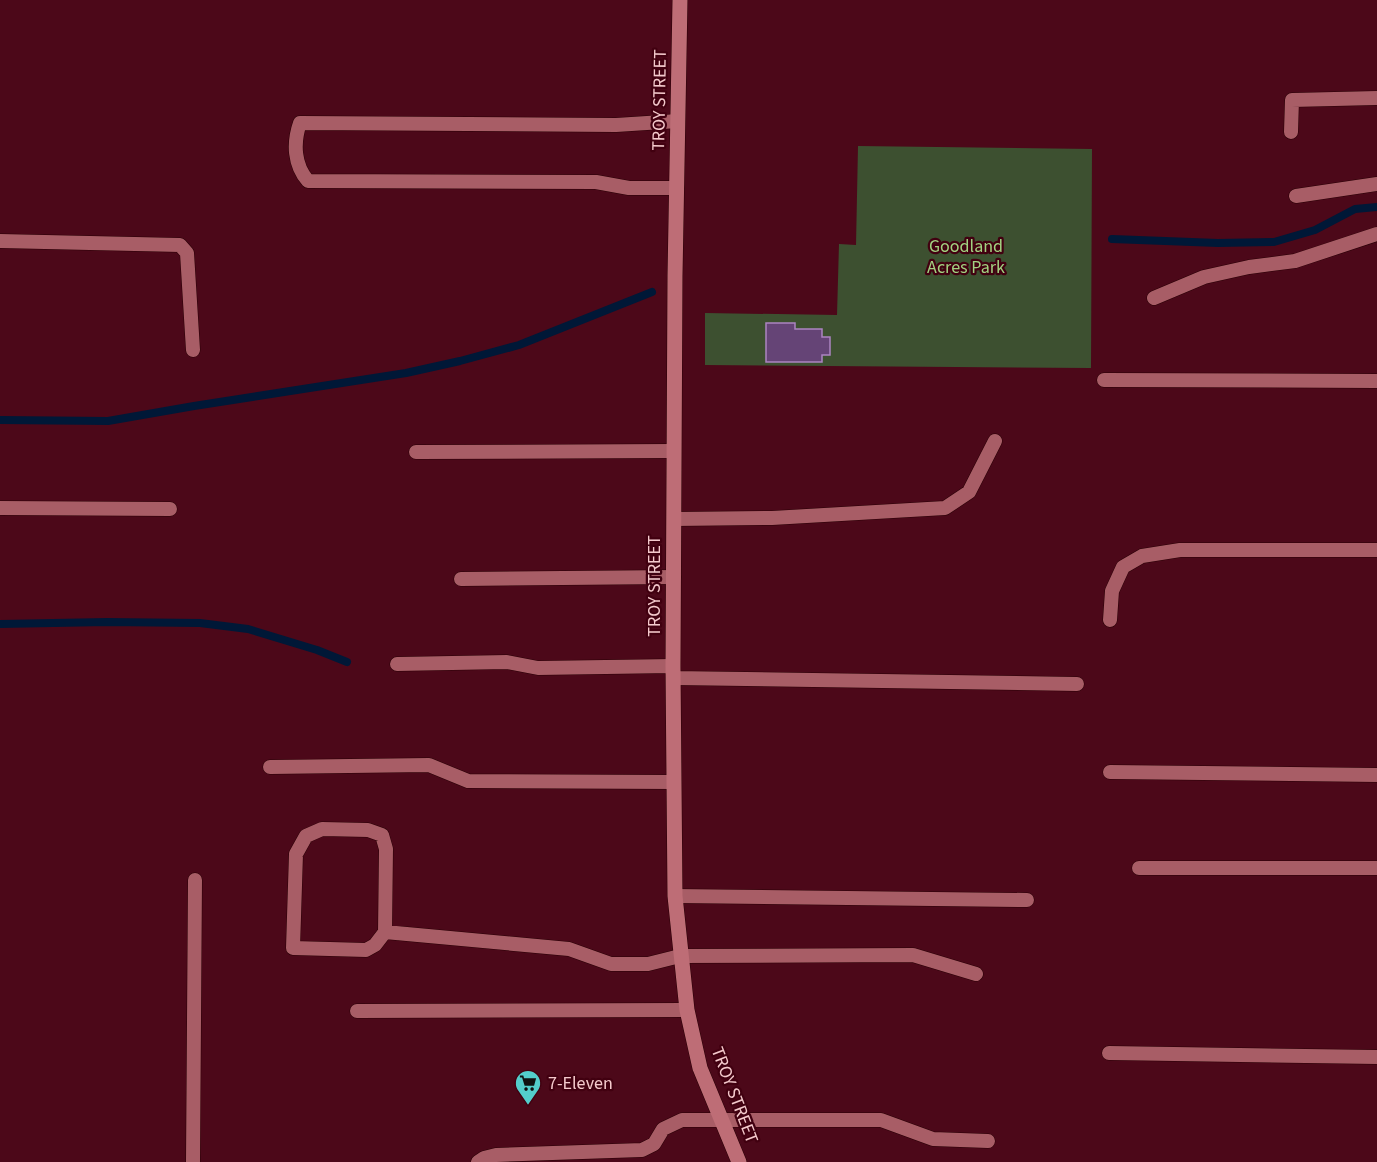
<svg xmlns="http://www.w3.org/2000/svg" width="1377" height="1162" font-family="'Source Sans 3',sans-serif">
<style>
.green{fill:#3d5030}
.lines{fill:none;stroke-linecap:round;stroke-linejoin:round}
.stream{stroke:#001837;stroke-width:8}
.building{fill:#654476;stroke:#ac84c1;stroke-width:1.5}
.service-casing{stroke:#2a0006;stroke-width:15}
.secondary-casing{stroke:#2a0006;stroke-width:16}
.service{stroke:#a85d66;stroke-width:14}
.secondary{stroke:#be6d76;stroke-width:15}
.labels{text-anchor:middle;stroke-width:4.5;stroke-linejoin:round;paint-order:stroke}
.street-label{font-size:18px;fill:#f5cacd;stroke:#410010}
.park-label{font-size:18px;fill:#a2d181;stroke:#410010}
.poi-label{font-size:18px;fill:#f5cacd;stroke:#410010;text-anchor:start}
</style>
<rect width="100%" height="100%" fill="#4c0819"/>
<!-- green -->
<path class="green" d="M858,146L1092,149L1091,368L705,365V313L837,315L839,244L856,245Z"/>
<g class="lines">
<!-- stream -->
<path class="stream" d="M1112,239L1218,243L1274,242L1315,230L1355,209L1377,207
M0,420L108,421L194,406L406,373L460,361L519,345L652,292
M0,624L107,622L200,623L248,629L317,650L347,662"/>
</g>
<!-- building -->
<path class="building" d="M766,323H795V329H822V337H830V355H822V362H766Z"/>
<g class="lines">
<!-- service casing -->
<g class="service-casing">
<path id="service" d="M1291,132L1292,100L1377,98
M677,188H629L596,182L308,181C294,165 293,143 300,123L616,125L678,121
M1296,196L1377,184
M0,241L180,245L187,253L193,350
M1154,298L1204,277L1249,267L1295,261L1377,234
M1104,380L1377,381
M416,452L674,451
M0,508L170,509
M674,519L772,518L945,508L969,492L995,441
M461,579L674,577
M1110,620L1112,591L1123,567L1142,556L1180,550H1377
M397,664L507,662L538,668L673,666
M673,678L1077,684
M270,767L429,765L468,781L674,782
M1110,772L1377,775
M322,829L368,830L382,835L386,849L385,932L375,945L366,950L293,948L296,854L306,836Z
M1139,868H1377
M675,896L1027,900
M385,932L569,949L611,964H648L680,956L913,955L976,974
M357,1011L687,1010
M1109,1053L1377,1057
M193,1162L195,880
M478,1162L484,1158L496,1155L642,1150L654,1144L663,1129L682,1120H881L933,1139L988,1141"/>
</g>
<!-- secondary casing -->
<g class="secondary-casing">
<path id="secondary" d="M680,0L675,276L673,666L675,896L687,1010L700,1068L739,1162"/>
</g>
<!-- service -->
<use href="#service" class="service"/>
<!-- secondary -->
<use href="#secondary" class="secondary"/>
</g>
<!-- icons -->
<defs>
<g id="supermarket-pin" transform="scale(1.35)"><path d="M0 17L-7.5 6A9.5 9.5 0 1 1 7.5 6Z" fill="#53cdcb" stroke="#410010"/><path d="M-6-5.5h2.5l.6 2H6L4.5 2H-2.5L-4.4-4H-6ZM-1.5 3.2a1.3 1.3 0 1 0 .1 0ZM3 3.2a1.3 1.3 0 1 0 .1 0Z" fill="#111"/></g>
</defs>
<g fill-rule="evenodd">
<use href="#supermarket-pin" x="528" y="1083"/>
</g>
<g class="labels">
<!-- street labels -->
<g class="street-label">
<text transform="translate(659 100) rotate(-89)" y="6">TROY STREET</text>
<text transform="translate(654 586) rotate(-90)" y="6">TROY STREET</text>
<text transform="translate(735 1095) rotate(69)" y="6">TROY STREET</text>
</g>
<!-- park labels -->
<g class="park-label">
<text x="966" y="252">Goodland<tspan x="966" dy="21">Acres Park</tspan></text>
</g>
<!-- poi labels -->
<g class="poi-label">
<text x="548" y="1089">7-Eleven</text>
</g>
</g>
</svg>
